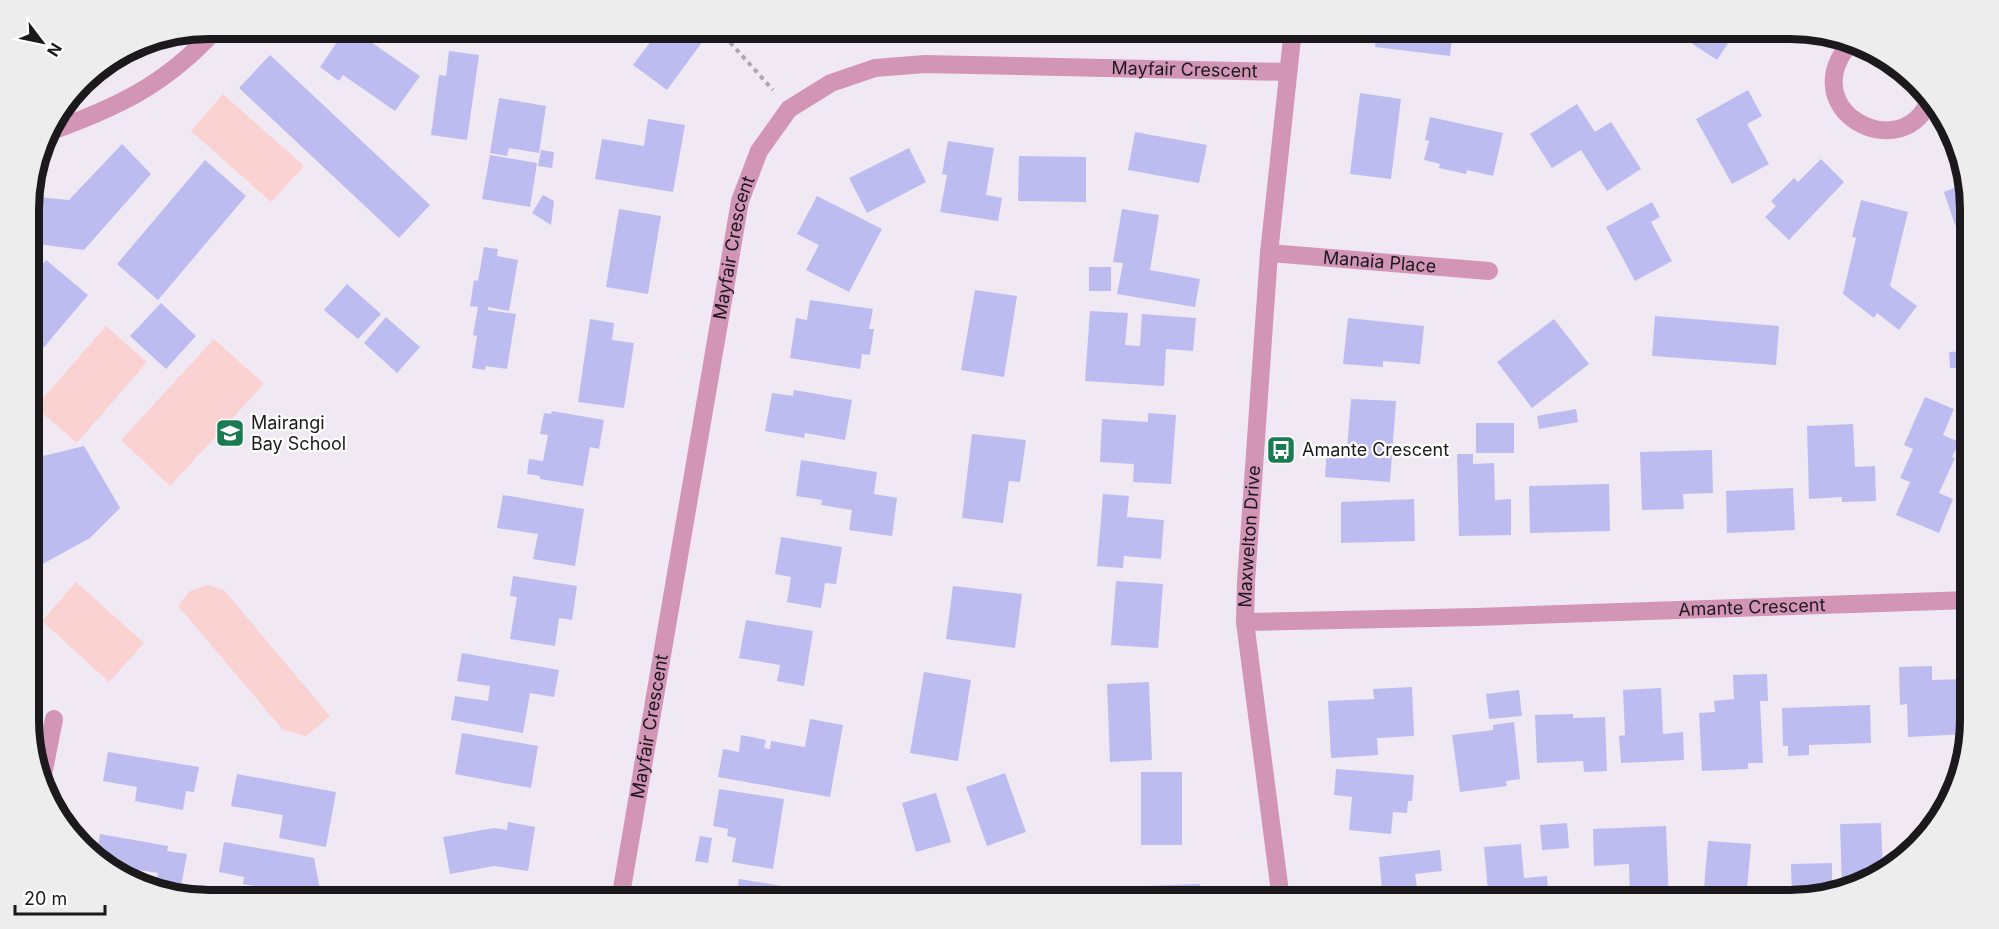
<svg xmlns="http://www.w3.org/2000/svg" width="1999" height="929" font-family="Inter,sans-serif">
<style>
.green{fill:#fbd2d2}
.building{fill:#bcbcf1}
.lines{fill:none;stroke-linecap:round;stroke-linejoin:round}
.path{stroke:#aca7ae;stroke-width:4;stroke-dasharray:4.5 4.5;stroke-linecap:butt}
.minor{stroke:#d295b5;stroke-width:18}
.tertiary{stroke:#d295b5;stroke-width:18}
.labels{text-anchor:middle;stroke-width:4.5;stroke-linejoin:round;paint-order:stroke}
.street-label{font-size:18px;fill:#1b191c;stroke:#fff}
.poi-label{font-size:18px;fill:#1b191c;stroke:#fff;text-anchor:start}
.rim{fill:none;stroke:#1b191c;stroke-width:8}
</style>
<rect width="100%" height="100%" fill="#f0e9f3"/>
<!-- green -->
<path class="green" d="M223,94L304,166L271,202L191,131Z
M106,326L147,362L77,443L35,407Z
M214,339L264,384L170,486L121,440Z
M76,582L144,643L109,682L42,621Z
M207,585L224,590L330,716L306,736L283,730L178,606L190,591Z"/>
<!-- building -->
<path class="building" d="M346,29H352L420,76L395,111L343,75L339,81L320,67Z
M660,29H709L711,30L667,90L633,65Z
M1377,29H1453L1450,56L1375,47Z
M1688,29H1758L1748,43L1734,34L1717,60L1682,37Z
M449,51L479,55L467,140L431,135L439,75L446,76Z
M270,55L430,205L399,238L239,88Z
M1748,90L1762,116L1747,124L1769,164L1732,184L1696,119Z
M1360,93L1401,99L1391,179L1350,174Z
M499,98L546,106L539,153L509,148L507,156L490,153Z
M1577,104L1595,132L1611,122L1641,169L1607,191L1581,150L1552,168L1530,134Z
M1430,117L1503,133L1493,176L1467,170L1466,174L1439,168L1440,164L1424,160L1429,141L1425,140Z
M648,119L685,125L673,192L595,179L602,139L644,146Z
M1135,132L1207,145L1199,183L1128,170Z
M948,141L994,148L986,195L1002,198L998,221L940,212L947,175L942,174Z
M122,144L151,174L84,250L29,243V196L69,200Z
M909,148L926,182L867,213L849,178Z
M541,150L554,152L552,168L538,166Z
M490,155L537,163L530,207L482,199Z
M1019,156L1086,157V202L1018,201Z
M1821,159L1844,182L1789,240L1765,217L1776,206L1771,201L1794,178L1798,182Z
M205,160L246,196L158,300L117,264Z
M1960,163L1969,186V233L1965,222L1955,225L1944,192L1957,187L1950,166Z
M543,195L554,201L551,225L532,213Z
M817,196L882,229L849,292L806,270L819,245L797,234Z
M1861,200L1908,212L1890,286L1917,306L1899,330L1877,313L1874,318L1843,294L1856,238L1852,237Z
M1652,202L1660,217L1651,222L1672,261L1635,281L1606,227Z
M619,209L661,216L648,294L606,287Z
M1122,209L1159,215L1150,270L1200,279L1195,307L1117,294L1123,263L1113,262Z
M484,247L498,249L497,256L518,260L509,311L488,307V310L516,314L507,369L486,366L485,370L472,368L477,336L473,335L478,307L470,306L474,280L478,281Z
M46,260L88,295L29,365V280Z
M1089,267H1111V291H1089Z
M347,284L381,314L358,339L324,310Z
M975,290L1017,296L1004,377L961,370Z
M810,300L873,309L869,329H874L870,355L862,354L860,369L790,358L796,318L807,320Z
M161,303L196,336L166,369L130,336Z
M1090,311L1128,313L1125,345L1140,346L1142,314L1196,318L1193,351L1166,349L1164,386L1085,381Z
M1655,316L1779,326L1776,365L1652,356Z
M386,317L420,347L397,373L364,343Z
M1348,318L1424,326L1420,364L1383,361V367L1343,364Z
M590,319L614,323L612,340L634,343L624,408L578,402Z
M1554,319L1589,364L1532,408L1497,362Z
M1967,351L1968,368H1950L1949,352Z
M794,390L852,400L845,440L805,433L804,438L765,431L772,393L793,396Z
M1925,397L1954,409L1943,435L1959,442L1952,457L1955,458L1939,493L1953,499L1939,533L1896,515L1910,482L1900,478L1913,449L1904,445Z
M1351,399L1396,401L1390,482L1325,477L1327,448L1347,449Z
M1576,409L1578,422L1539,429L1537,416Z
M552,411L604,420L599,449L590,447L583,486L540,479V476L527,474L529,459L543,461L548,435L540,434L544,413L551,414Z
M1148,413L1176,415L1171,484L1133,482L1134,464L1100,462L1102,419L1148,422Z
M1476,423H1514V453H1476Z
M1853,424L1855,467L1875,466L1876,501L1842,502V497L1809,499L1807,426Z
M972,434L1026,440L1020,482L1009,481L1003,523L962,518Z
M84,446L120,508L90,538L30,571L29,463L39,457Z
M1712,450L1713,493L1683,494L1684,509L1642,510L1640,452Z
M1457,454H1473V464L1494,463L1495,500L1511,499V535L1459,536Z
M801,460L877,472L874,494L897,498L892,536L849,530L852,510L821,505L822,500L796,496Z
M1609,484L1610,531L1530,533L1529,486Z
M1793,488L1795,530L1727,533L1726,491Z
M1103,494L1129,496L1127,517L1164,520L1161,559L1124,556L1123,568L1097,566Z
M503,495L584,509L575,566L533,559L538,534L497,528Z
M1414,499L1415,541L1341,543V502Z
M781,537L842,547L836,584L825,583L821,608L787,602L791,577L775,574Z
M513,576L577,586L572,620L559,618L555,646L510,639L517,597L510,596Z
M1116,581L1163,584L1158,648L1111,645Z
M953,586L1022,594L1015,648L946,639Z
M746,620L813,631L804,686L777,681L780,665L739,658Z
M462,653L559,670L554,697L530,693L523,733L451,720L455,696L488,701L490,686L457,681Z
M1932,666V680L1966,679L1968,734L1908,737L1907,704L1900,705L1899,667Z
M924,672L971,680L958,761L910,753Z
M1767,674L1768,701H1760L1763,763H1748V769L1702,771L1699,713L1715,712L1714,701L1734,699L1733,675Z
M1149,682L1152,760L1110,762L1107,684Z
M1412,687L1414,736L1377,738L1378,755L1331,758L1328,701L1374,699L1373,689Z
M1661,688L1663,734L1683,732L1684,760L1621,763L1619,736L1625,735L1623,690Z
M1519,690L1522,716L1489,719L1486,694Z
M1870,705L1871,743L1809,745V755L1788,756V746H1783L1782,708Z
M1573,714V718L1605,717L1607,771L1584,772L1583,761L1537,763L1535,715Z
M810,719L843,725L830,797L718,777L723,749L739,752L741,735L766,740L764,748L770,749L771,741L805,747Z
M1514,722L1520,779L1506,781L1507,786L1460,792L1452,735L1493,730V725Z
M462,733L538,746L531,788L455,774Z
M108,752L199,767L194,792L186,791L183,810L135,801L137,787L103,781Z
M1336,769L1414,775L1412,801H1408L1407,813L1393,812L1391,834L1349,830L1352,797L1334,795Z
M1141,772H1182V845H1141Z
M1005,773L1026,832L987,846L966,787Z
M237,774L336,792L326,847L279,838L283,815L231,806Z
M719,789L784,799L773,869L732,862L736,838L727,836L728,829L713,826Z
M936,793L951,842L916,852L902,803Z
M508,822L535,827L528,871L494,866L450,874L443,837L494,828L507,830Z
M1567,823L1569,848L1542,850L1540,825Z
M1881,823L1883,873L1842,886L1840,824Z
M1666,826L1669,900H1630L1629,864L1594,866L1593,829Z
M100,834L168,846L167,851L187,854L181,886L156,882L158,873L115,866V862L105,860L97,854Z
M700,836L712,838L708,863L695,861Z
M1708,841L1751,844L1746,900H1703Z
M224,842L314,858L322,900H289L287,892L243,884L244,877L219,872Z
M1521,844L1524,878L1547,876L1549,900H1511L1510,890L1488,891L1484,847Z
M1440,850L1442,871L1415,874L1419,900H1356V899L1372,897L1371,891L1382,889L1379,857Z
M1832,863V890L1801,900H1792L1791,864Z
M739,879L818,892L816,900H736Z
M1200,884L1201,900H1144L1143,886Z
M1023,894V900H970V895Z
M940,895V900H888V897Z"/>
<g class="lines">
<!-- path -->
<path class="path" d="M718,29L773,90"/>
<!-- minor -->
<g class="minor">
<path d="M1852,41C1789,112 1907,169 1930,97"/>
<path d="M46,133C116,108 166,85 216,29"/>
<path id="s1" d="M1269,253L1489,271"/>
<path id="s2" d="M1245,622L1476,617L1970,600"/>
<path d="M43,775L54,719"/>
<path id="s3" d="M620,900L740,201L759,151L789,109L831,83L875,68L925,64L1288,72"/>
</g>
<!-- tertiary -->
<path class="tertiary" id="s4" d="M1281,900L1245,622L1246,582L1269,253L1293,29"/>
</g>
<!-- icons -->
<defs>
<g id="school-square" transform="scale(1.5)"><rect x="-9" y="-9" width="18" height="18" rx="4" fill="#1a7b53" stroke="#fff"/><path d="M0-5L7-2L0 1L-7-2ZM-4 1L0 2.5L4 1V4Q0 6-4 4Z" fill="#fff"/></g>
<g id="bus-square" transform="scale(1.5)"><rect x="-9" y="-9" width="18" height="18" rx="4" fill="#1a7b53" stroke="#fff"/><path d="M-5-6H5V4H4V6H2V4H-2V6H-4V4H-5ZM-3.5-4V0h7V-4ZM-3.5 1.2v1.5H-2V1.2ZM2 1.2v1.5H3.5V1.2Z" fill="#fff"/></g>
</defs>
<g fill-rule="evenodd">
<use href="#school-square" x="230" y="433"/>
<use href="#bus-square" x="1281" y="450"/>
</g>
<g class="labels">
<!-- street labels -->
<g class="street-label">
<text dy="6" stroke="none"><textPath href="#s3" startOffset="1220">Mayfair Crescent</textPath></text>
<text dy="6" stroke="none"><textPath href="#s3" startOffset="662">Mayfair Crescent</textPath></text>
<text dy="6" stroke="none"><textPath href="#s1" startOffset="111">Manaia Place</textPath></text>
<text dy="6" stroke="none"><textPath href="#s4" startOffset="366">Maxwelton Drive</textPath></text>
<text dy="6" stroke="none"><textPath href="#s2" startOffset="507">Amante Crescent</textPath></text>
<text dy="6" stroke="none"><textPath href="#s3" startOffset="176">Mayfair Crescent</textPath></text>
</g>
<!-- poi labels -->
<g class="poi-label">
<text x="251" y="429">Mairangi<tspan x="251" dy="21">Bay School</tspan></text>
<text x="1302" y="456">Amante Crescent</text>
</g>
</g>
<!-- crop -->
<path d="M0 0H1999V929H0ZM209 39H1790A170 170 0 0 1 1960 209V720A170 170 0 0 1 1790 890H209A170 170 0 0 1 39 720V209A170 170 0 0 1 209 39Z" fill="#ededed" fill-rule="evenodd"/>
<path class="rim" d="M209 39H1790A170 170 0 0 1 1960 209V720A170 170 0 0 1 1790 890H209A170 170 0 0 1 39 720V209A170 170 0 0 1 209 39Z"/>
<!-- north arrow -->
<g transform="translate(42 42) rotate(122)" stroke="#ffffff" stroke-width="4.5" paint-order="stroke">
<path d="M0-4.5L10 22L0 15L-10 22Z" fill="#1b191c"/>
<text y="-9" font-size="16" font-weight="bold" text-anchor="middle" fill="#1b191c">N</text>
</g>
<!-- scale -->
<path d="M15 905v9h90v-9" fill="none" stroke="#1b191c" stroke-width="3"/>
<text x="24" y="905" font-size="18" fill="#1b191c" stroke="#ffffff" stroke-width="4.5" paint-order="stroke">20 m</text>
</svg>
